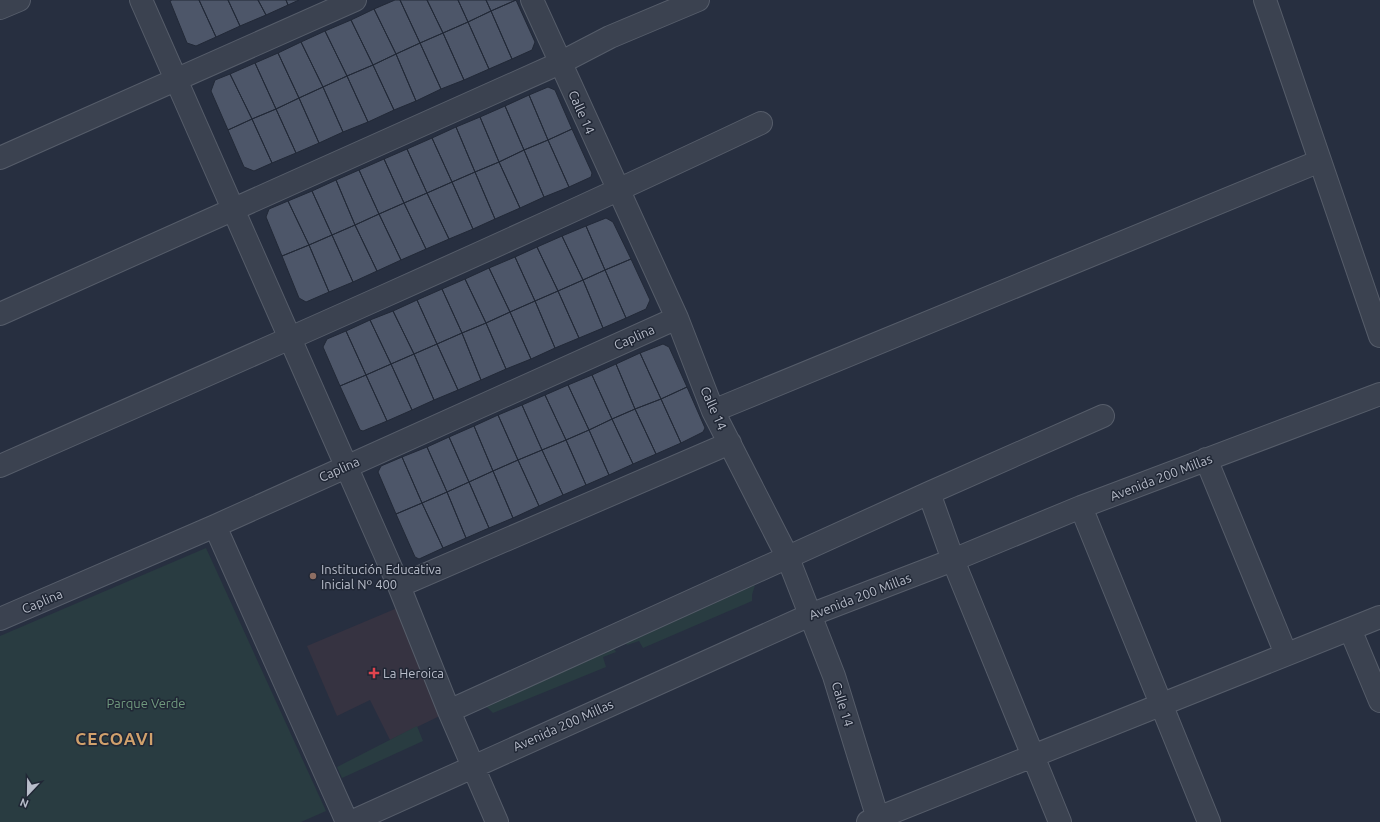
<svg xmlns="http://www.w3.org/2000/svg" width="1380" height="822" font-family="Ubuntu,sans-serif">
<style>
.medical{fill:#363341}
.green{fill:#293c41}
.building{fill:#4d5669;stroke:#222937}
.lines{fill:none;stroke-linecap:round;stroke-linejoin:round}
.minor-casing{stroke:#565d6a;stroke-width:24}
.minor{stroke:#3b4250;stroke-width:22}
.education-dot{fill:#8d6e63;stroke:#202735;stroke-width:1.5}
.health-dot{fill:#e0444e;stroke:#202735;stroke-width:1.5}
.labels{text-anchor:middle;stroke-width:3;stroke-linejoin:round;paint-order:stroke}
.street-label{font-size:13px;fill:#b8bdca;stroke:#202735}
.poi-label{font-size:13px;fill:#b8bdca;stroke:#202735;text-anchor:start}
.park-label{font-size:13px;fill:#709a7e;stroke:#202735}
.district-label{font-size:17px;font-weight:bold;letter-spacing:1px;fill:#d1a16c;stroke:#202735}
</style>
<rect width="100%" height="100%" fill="#272f40"/>
<!-- medical -->
<path class="medical" d="M402,606L446,713L390,740L370,700L337,716L307,646Z"/>
<!-- green -->
<path class="green" d="M206,548L326,811L301,822H0V636Z
M755,585L752,595V601L643,648L639,641L627,645L626,643Z
M613,647L616,652L603,657L606,667L493,713L488,708L480,704Z
M417,726L423,741L342,778L337,767Z"/>
<!-- building -->
<path class="building" d="M172,0H199L216,37L196,46L187,43L170,1Z
M199,0H228L240,26L216,37Z
M228,0H258L266,15L240,26Z
M258,0H286L288,5L266,15Z
M286,0H299L288,5Z
M395,0H400L420,43L396,54L374,9Z
M400,0H427L443,33L420,43Z
M427,0H458L468,22L443,33Z
M458,0H486L491,11L468,22Z
M486,0H516L491,11Z
M516,0L535,42L532,50L512,59L491,11Z
M374,9L396,54L373,65L351,20Z
M491,11L512,59L489,69L468,22Z
M351,20L373,65L347,76L325,31Z
M468,22L489,69L464,80L443,33Z
M325,31L347,76L323,87L301,42Z
M443,33L464,80L441,89L420,43Z
M301,42L323,87L299,98L278,53Z
M420,43L441,89L416,101L396,54Z
M278,53L299,98L276,109L255,63Z
M396,54L416,101L394,110L373,65Z
M255,63L276,109L252,119L230,74Z
M373,65L394,110L368,122L347,76Z
M230,74L252,119L228,130L211,91L215,80Z
M347,76L368,122L343,132L323,87Z
M323,87L343,132L319,143L299,98Z
M548,87L555,90L572,129L548,140L529,95Z
M529,95L548,140L524,150L505,106Z
M299,98L319,143L296,153L276,109Z
M505,106L524,150L499,162L480,117Z
M276,109L296,153L272,163L252,119Z
M480,117L499,162L475,172L456,127Z
M252,119L272,163L254,171L244,167L228,130Z
M456,127L475,172L452,182L432,138Z
M572,129L592,173L591,177L569,187L548,140Z
M432,138L452,182L427,193L407,149Z
M548,140L569,187L544,197L524,150Z
M407,149L427,193L404,203L384,159Z
M524,150L544,197L520,208L499,162Z
M384,159L404,203L379,214L359,170Z
M499,162L520,208L495,219L475,172Z
M359,170L379,214L355,225L336,180Z
M475,172L495,219L473,229L452,182Z
M336,180L355,225L332,235L312,191Z
M452,182L473,229L449,239L427,193Z
M312,191L332,235L309,245L288,201Z
M427,193L449,239L426,249L404,203Z
M288,201L309,245L282,256L266,217L269,209Z
M404,203L426,249L401,260L379,214Z
M379,214L401,260L377,271L355,225Z
M606,218L613,222L631,259L605,270L586,226Z
M355,225L377,271L353,282L332,235Z
M586,226L605,270L583,280L562,236Z
M332,235L353,282L329,292L309,245Z
M562,236L583,280L558,291L537,247Z
M309,245L329,292L306,302L299,298L282,256Z
M537,247L558,291L535,301L515,257Z
M515,257L535,301L510,312L489,268Z
M631,259L650,300L646,309L626,318L605,270Z
M489,268L510,312L486,323L465,279Z
M605,270L626,318L603,328L583,280Z
M465,279L486,323L462,333L442,289Z
M583,280L603,328L579,338L558,291Z
M442,289L462,333L437,344L417,300Z
M558,291L579,338L555,348L535,301Z
M417,300L437,344L414,354L393,311Z
M535,301L555,348L531,359L510,312Z
M393,311L414,354L391,364L370,320Z
M510,312L531,359L506,369L486,323Z
M370,320L391,364L366,375L346,331Z
M486,323L506,369L481,380L462,333Z
M346,331L366,375L340,386L323,347L327,339Z
M462,333L481,380L458,390L437,344Z
M437,344L458,390L434,400L414,354Z
M663,344L669,347L687,387L661,399L640,353Z
M640,353L661,399L635,409L616,364Z
M414,354L434,400L412,410L391,364Z
M391,364L412,410L387,421L366,375Z
M616,364L635,409L612,419L592,375Z
M366,375L387,421L363,431L360,430L340,386Z
M592,375L612,419L589,430L568,385Z
M568,385L589,430L566,440L545,395Z
M687,387L705,428L703,432L681,443L661,399Z
M545,395L566,440L542,450L522,405Z
M661,399L681,443L656,454L635,409Z
M522,405L542,450L518,460L498,415Z
M635,409L656,454L633,464L612,419Z
M498,415L518,460L493,471L474,426Z
M612,419L633,464L609,475L589,430Z
M474,426L493,471L469,482L449,437Z
M589,430L609,475L586,485L566,440Z
M449,437L469,482L447,492L427,447Z
M566,440L586,485L563,495L542,450Z
M427,447L447,492L422,503L402,457Z
M542,450L563,495L539,506L518,460Z
M402,457L422,503L396,514L378,472L381,466Z
M518,460L539,506L513,518L493,471Z
M493,471L513,518L489,528L469,482Z
M469,482L489,528L466,538L447,492Z
M447,492L466,538L443,548L422,503Z
M422,503L443,548L419,559L415,557L396,514Z"/>
<g class="lines">
<!-- minor casing -->
<g class="minor-casing">
<path id="minor" d="M141,0L399,586L449,711L497,822
M532,0L677,318L713,411L788,558L834,676L879,822
M1265,0L1380,336
M0,8L19,0
M0,158L355,0
M0,314L560,63L610,37L698,0
M713,411L1320,161
M1206,459L1286,654
M0,466C255,354 510,242 761,123
M929,493L953,560L1060,822
M1081,507L1209,822
M215,526L347,822
M399,586L730,443
M0,619L215,526L677,318
M1350,629L1380,701
M449,711L929,493L1103,416
M351,822L810,615L953,560L1081,507L1380,394
M868,822L1380,617"/>
</g>
<!-- minor -->
<use href="#minor" class="minor"/>
</g>
<!-- markers -->
<circle class="education-dot" cx="313" cy="576" r="4"/>
<path class="health-dot" d="M372 667h4v4h4v4h-4v4h-4v-4h-4v-4h4z"/>
<g class="labels">
<!-- street labels -->
<g class="street-label">
<text transform="translate(582 112) rotate(66)" y="5">Calle 14</text>
<text transform="translate(634 337) rotate(-24)" y="5">Caplina</text>
<text transform="translate(714 408) rotate(66)" y="5">Calle 14</text>
<text transform="translate(339 469) rotate(-24)" y="5">Caplina</text>
<text transform="translate(1161 477) rotate(-21)" y="5">Avenida 200 Millas</text>
<text transform="translate(860 596) rotate(-21)" y="5">Avenida 200 Millas</text>
<text transform="translate(42 601) rotate(-23)" y="5">Caplina</text>
<text transform="translate(843 704) rotate(73)" y="5">Calle 14</text>
<text transform="translate(563 725) rotate(-24)" y="5">Avenida 200 Millas</text>
</g>
<!-- poi labels -->
<g class="poi-label">
<text x="321" y="574">Institución Educativa<tspan x="321" dy="15">Inicial Nº 400</tspan></text>
<text x="383" y="678">La Heroica</text>
</g>
<!-- park labels -->
<g class="park-label">
<text x="146" y="708">Parque Verde</text>
</g>
<!-- district labels -->
<g class="district-label">
<text x="115" y="745">CECOAVI</text>
</g>
</g>
<!-- north arrow -->
<g transform="translate(28 794) rotate(202)" stroke="#202735" stroke-width="3" paint-order="stroke">
<path d="M0-3L7 15L0 10L-7 15Z" fill="#b8bdca"/>
<text y="-6" font-size="11" font-weight="bold" text-anchor="middle" fill="#b8bdca">N</text>
</g>
</svg>
